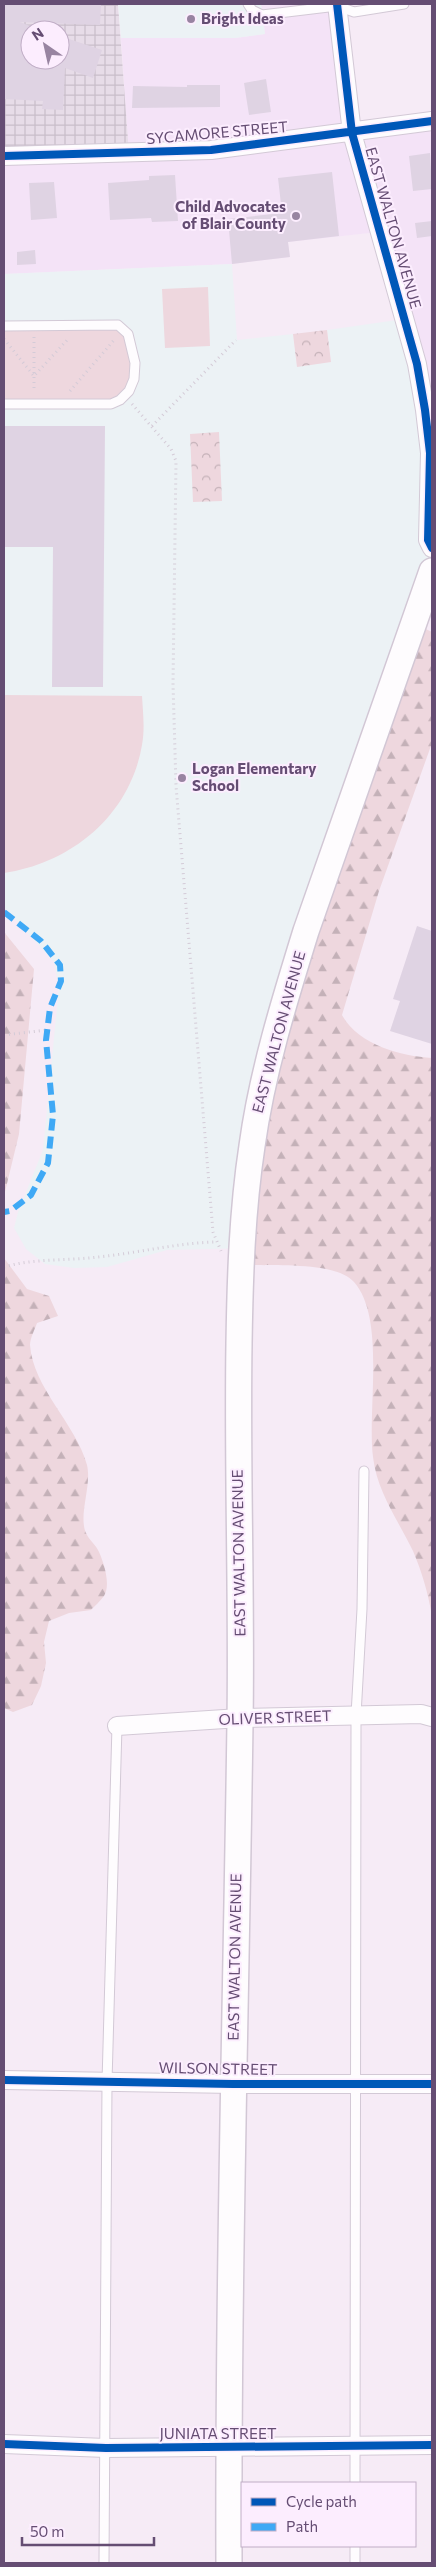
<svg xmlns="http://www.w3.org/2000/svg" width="436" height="2567" font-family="Commissioner,sans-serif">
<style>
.residential{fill:#f4e3f7}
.industrial{fill:url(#industrial-grid);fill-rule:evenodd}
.education{fill:#ecf2f5}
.grass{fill:#eed7de}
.forest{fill:url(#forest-firs)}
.park{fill:url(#park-crowns)}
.building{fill:#dfd3e3}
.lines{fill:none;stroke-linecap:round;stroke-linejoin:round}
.service-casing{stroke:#d3c9d6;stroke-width:11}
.minor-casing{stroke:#d3c9d6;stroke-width:20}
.secondary-casing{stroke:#d2c7d5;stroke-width:28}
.path{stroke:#d4cbd7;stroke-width:3;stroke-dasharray:1 4;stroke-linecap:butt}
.service{stroke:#fefcfe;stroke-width:9}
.minor{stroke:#fefcfe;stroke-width:18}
.secondary{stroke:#fefcfe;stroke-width:25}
.quiet{stroke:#3fa9f5;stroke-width:6;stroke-dasharray:12 6;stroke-linecap:butt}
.cycleway-casing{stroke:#fcedfe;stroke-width:11}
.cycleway{stroke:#0057b8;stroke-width:8}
.poi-dot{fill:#9884a1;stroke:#fcedfe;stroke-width:2}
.labels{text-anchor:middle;stroke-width:4;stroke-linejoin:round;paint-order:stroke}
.poi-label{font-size:15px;font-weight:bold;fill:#654d73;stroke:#fcedfe;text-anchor:start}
.street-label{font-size:15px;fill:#654d73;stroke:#fcedfe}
</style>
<defs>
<pattern id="industrial-grid" width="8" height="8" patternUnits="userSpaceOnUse" patternTransform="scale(1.25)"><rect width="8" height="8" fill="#e7dce8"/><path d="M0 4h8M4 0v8" fill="none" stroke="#c9beca"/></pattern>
<pattern id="forest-firs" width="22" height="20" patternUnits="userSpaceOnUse" patternTransform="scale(1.25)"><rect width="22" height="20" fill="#eed7de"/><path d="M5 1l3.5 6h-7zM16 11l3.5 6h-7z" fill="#c4b1b8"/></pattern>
<pattern id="park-crowns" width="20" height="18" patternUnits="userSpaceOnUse" patternTransform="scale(1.25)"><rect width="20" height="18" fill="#eed7de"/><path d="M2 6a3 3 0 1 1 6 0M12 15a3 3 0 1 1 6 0" fill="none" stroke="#c4b1b8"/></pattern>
</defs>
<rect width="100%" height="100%" fill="#f6ebf6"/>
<!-- residential -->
<path class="residential" d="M261,4H337L351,133L432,121V548L430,453L378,232L288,242L290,257L232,264L4,274V156L129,154L121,38H235L265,34Z"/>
<!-- industrial -->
<path class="industrial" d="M4,4H118L129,154L4,156ZM30,30H60V60H30Z"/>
<!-- education -->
<path class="education" d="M118,4H261L265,34L235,38H121Z
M232,264L237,340L293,334L297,366L331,362L327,330L404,319L417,364L432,570L252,1248L167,1250L107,1267L74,1268L45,1264L26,1249L14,1228L18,1212L43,1150L59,987L54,962L4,907V274Z"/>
<!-- grass -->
<path class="grass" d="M208,287L210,346L165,348L162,289Z
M118,325L127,334L134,378L120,400L4,404V326Z
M4,695L142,696C143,713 145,729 142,745C130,815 72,863 4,873Z"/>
<!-- forest -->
<path class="forest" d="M413,623L432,632V743L379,891L342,1015C358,1045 401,1056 432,1058V1616C428,1593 422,1572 413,1551C398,1520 377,1492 373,1457C367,1411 386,1318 354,1282C336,1262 277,1266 252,1265L264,1105Z
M4,932L34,969L19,1134L4,1196Z
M4,1258L27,1289L49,1296L58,1316L37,1323C35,1329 30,1338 30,1345C33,1388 76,1424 87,1465C92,1486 78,1515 86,1533C89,1540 96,1545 99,1552C104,1563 111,1585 104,1596C100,1601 95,1606 91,1610L69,1613L49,1621L44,1642L46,1663L41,1686L32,1705L13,1712L4,1708Z"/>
<!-- park -->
<path class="park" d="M327,330L331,362L297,367L293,334Z
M219,432L222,501L193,502L190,434Z"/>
<!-- building -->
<path class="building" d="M4,4H101L100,25L20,22L30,26V60H60V36L102,50L93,78L65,68L63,110L42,109L43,101L4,99Z
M266,79L271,112L249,115L244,83Z
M187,85H220V107L132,108L133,86L187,87Z
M430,153L432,189L413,191L409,156Z
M332,172L339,236L288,242L290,257L232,264L228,219L282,213L278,178Z
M175,175L178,221L152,222L151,218L110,220L108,183L149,180V176Z
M54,182L57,218L31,220L29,183Z
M432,221V236L417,238L415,223Z
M35,250L36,264L17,265V252Z
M4,426H105L103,687H52L53,547H4Z
M417,926L432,931V1044L390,1031L400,1001L393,999Z"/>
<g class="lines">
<!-- service casing -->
<g class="service-casing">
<path id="service" d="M248,4L252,10L262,15L337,6L354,12L404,4
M4,326L118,325L128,334L135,363L134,379L129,391L120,400L111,404H4
M355,2483L356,1715L362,1609L364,1471
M355,2546V2563
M104,2563L107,2082L117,1726"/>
</g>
<!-- minor casing -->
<g class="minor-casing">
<path id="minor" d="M337,4L352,133L417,364L425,410L430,453L428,540L432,548
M4,156L211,150L432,121
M117,1726L240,1718L421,1714L432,1717
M4,2080L233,2084H432
M4,2444L106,2448L432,2445"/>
</g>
<!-- secondary casing -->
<g class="secondary-casing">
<path id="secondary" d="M229,2563C228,2283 236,2003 240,1723C242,1596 237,1470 239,1344C240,1278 242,1212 252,1146C262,1073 284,1002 306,931L432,571"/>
</g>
<!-- path -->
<path class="path" d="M34,337V391
M4,339L34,376L69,338
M70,391L115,339
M132,404L171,449L176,461L173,684L176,786L213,1232L221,1251
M152,426L236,340
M4,1035L47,1030
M4,1267C35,1258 67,1261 98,1257C138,1253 176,1243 216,1242"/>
<!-- service -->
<use href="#service" class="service"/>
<!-- minor -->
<use href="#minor" class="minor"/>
<!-- secondary -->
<use href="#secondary" class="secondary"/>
<!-- quiet -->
<path class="quiet" d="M4,912L41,941L60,965L61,981L50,1008L46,1040L53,1115L48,1163L31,1195L10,1211L4,1212"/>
<!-- cycleway casing -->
<g class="cycleway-casing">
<path id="cycleway" d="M337,4L352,133L417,364L425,410L430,453L428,540L432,548
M4,156L211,150L432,121
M4,2080L233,2084H432
M4,2444L106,2448L432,2445"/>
</g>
<!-- cycleway -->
<use href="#cycleway" class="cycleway"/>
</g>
<!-- markers -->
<g class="poi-dot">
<circle cx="191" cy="19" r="5"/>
<circle cx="296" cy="216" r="5"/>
<circle cx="182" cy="778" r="5"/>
</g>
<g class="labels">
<!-- poi labels -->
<g class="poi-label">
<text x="201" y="24">Bright Ideas</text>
<text x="286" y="212" text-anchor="end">Child Advocates<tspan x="286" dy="17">of Blair County</tspan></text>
<text x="192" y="774">Logan Elementary<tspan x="192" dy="17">School</tspan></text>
</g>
<!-- street labels -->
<g class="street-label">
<text transform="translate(217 133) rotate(-5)" y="5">SYCAMORE STREET</text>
<text transform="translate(393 228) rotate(74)" y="5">EAST WALTON AVENUE</text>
<text transform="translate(279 1032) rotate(-75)" y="5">EAST WALTON AVENUE</text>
<text transform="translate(239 1553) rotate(-91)" y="5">EAST WALTON AVENUE</text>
<text transform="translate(275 1718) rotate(-2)" y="5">OLIVER STREET</text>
<text transform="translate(235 1957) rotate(-89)" y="5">EAST WALTON AVENUE</text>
<text transform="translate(218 2069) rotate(1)" y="5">WILSON STREET</text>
<text x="218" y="2439">JUNIATA STREET</text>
</g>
</g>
<!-- border -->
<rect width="436" height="2567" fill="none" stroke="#654d73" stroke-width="10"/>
<!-- legend -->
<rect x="241" y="2482" width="175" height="65" fill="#fcedfe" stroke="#c0adc6"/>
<rect x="251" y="2498" width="25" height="8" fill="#0057b8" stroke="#c0adc6"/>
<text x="286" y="2507" font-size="15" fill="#654d73">Cycle path</text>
<rect x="251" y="2523" width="25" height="8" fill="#3fa9f5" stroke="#c0adc6"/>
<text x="286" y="2532" font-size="15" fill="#654d73">Path</text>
<!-- north arrow -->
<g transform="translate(45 45) rotate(326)"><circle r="24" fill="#fcedfe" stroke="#c0adc6"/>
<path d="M0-4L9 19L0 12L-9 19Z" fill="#9884a1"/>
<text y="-8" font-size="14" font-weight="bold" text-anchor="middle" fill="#654d73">N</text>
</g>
<!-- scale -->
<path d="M22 2537v8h132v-8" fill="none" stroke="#654d73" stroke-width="2.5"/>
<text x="30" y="2537" font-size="15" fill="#654d73" stroke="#fcedfe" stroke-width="4" paint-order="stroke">50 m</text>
</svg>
